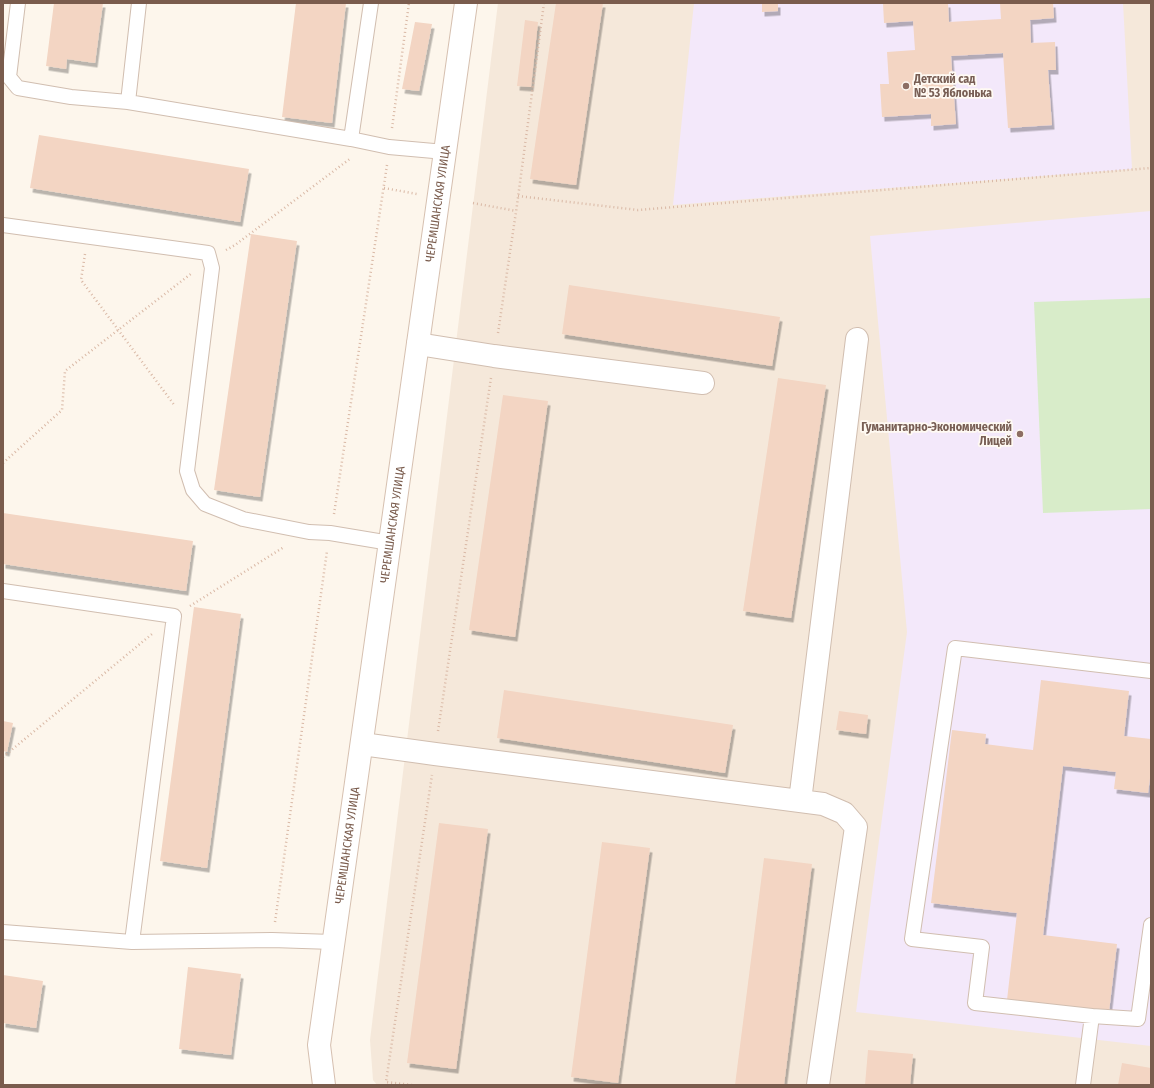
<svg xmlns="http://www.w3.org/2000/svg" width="1154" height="1088" font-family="'Fira Sans Condensed',sans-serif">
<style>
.residential{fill:#f5e8da}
.education{fill:#f3e8fa}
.green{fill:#d8ecc9}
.building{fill:#f3d5c3;filter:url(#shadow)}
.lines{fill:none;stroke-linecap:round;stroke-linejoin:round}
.lane-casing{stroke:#d1beb0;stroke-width:16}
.street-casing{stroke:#d1beb0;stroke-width:24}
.secondary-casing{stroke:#d6c0b0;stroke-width:24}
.path{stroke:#d9b8a5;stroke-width:2.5;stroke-dasharray:1 3;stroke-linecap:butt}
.lane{stroke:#fff;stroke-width:14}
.street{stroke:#fff;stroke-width:22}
.secondary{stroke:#fff;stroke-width:22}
.education-dot{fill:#8d6e63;stroke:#fffaf3;stroke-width:1.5}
.labels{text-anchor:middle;stroke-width:3.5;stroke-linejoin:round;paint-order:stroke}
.education-label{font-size:12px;font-weight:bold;fill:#785e54;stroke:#fffaf3;text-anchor:start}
.street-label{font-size:12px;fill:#7a5c4d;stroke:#fffaf3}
</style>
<defs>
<filter id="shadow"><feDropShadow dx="2.5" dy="4.5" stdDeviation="0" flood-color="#0004"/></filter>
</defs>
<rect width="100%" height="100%" fill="#fdf6ec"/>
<!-- residential -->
<path class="residential" d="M498,3H1151V1085H377L373,1080L370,1040Z"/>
<!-- education -->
<path class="education" d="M694,3H1123L1132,169L673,205Z
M1151,211V1046L856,1012L907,632L870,236Z"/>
<!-- green -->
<path class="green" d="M1151,298V509L1043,513L1034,302Z"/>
<!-- building -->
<path class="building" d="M54,3H103L95,63L67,59L66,69L46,66Z
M296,3H346L332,123L282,117Z
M556,3H603L576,185L530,179Z
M762,3H778V11L762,12Z
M883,3H948L949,22L1001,19L1000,3H1053L1054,18L1030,20L1031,43L1055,42L1056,70H1048L1052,125L1008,128L1003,53L951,56L956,124L931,126V114L882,117L880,84H889L887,52L915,50L913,21L884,23Z
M525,20L538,22L531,87L517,86Z
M415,22L432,24L419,91L402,89Z
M39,135L249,169L240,222L30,188Z
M251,234L297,241L260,497L214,490Z
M569,285L780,317L772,366L562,334Z
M778,378L826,385L791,618L743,611Z
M503,395L548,401L515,637L469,630Z
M3,513L193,541L186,591L3,564Z
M194,607L241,614L207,868L160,861Z
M1041,680L1129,691L1124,736L1151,739V771L1148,793L1114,789L1116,772L1063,766L1043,935L1117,944L1109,1012L1007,1000L1017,913L931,903L952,730L986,734L985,744L1033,750Z
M504,690L733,725L725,773L497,738Z
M839,711L868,715L866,734L836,730Z
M3,721L13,723L7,752L3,751Z
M439,823L488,829L456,1069L407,1063Z
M602,842L650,848L618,1083L571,1077Z
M764,858L812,864L784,1085H735Z
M188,967L241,974L231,1055L179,1049Z
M3,975L43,981L36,1028L3,1023Z
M868,1050L913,1054L910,1085H865Z
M1122,1063L1151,1068V1085H1118Z"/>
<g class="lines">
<!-- lane casing -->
<g class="lane-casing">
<path id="lane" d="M18,3L9,77L18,88L71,97L128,102L351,139L389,147L445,152
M128,102L139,3
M351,139L371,3
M3,225L208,253L212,268L187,471L193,490L205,504L243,519L309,532L330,533L390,543
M3,591L174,616L132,942L272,940L333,942
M1151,671L955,648L912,939L982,947L975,1003L1092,1016L1138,1019L1151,925
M3,932L132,942
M1083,1085L1092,1016"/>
</g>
<!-- street casing -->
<g class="street-casing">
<path id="street" d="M418,344L494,356L703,383
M362,744L435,754L823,804L844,813L856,827L818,1085
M800,801L857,339"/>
</g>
<!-- secondary casing -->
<g class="secondary-casing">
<g id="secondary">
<path id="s1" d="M324,1085L319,1045L466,3"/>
</g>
</g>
<!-- path -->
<path class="path" d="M392,128L409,3
M384,188L417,194
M518,196L638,210L1151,168
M473,203L516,211
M226,250L235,245L351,158
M85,254L81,280L175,406
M498,333L517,205L544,3
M3,463L62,410L65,371L192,273
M334,514L387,165
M190,606L284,547
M438,731L491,378
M3,757L152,634
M275,922L327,551
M412,1085L386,1082L432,775"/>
<!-- lane -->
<use href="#lane" class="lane"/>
<!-- street -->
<use href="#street" class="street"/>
<!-- secondary -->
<use href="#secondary" class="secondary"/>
</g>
<!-- markers -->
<g class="education-dot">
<circle cx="906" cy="86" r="4"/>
<circle cx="1020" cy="434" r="4"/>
</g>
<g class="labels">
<!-- education labels -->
<g class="education-label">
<text x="914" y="83">Детский сад<tspan x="914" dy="14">№ 53 Яблонька</tspan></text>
<text x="1012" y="431" text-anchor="end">Гуманитарно-Экономический<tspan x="1012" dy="14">Лицей</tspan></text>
</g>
<!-- street labels -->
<g class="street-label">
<text dy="4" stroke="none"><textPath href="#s1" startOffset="890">ЧЕРЕМШАНСКАЯ УЛИЦА</textPath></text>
<text dy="4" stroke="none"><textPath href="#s1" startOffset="566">ЧЕРЕМШАНСКАЯ УЛИЦА</textPath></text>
<text dy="4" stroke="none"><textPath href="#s1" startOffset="242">ЧЕРЕМШАНСКАЯ УЛИЦА</textPath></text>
</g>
</g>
<!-- border -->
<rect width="1154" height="1088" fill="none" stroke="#7a5c4d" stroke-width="8"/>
</svg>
